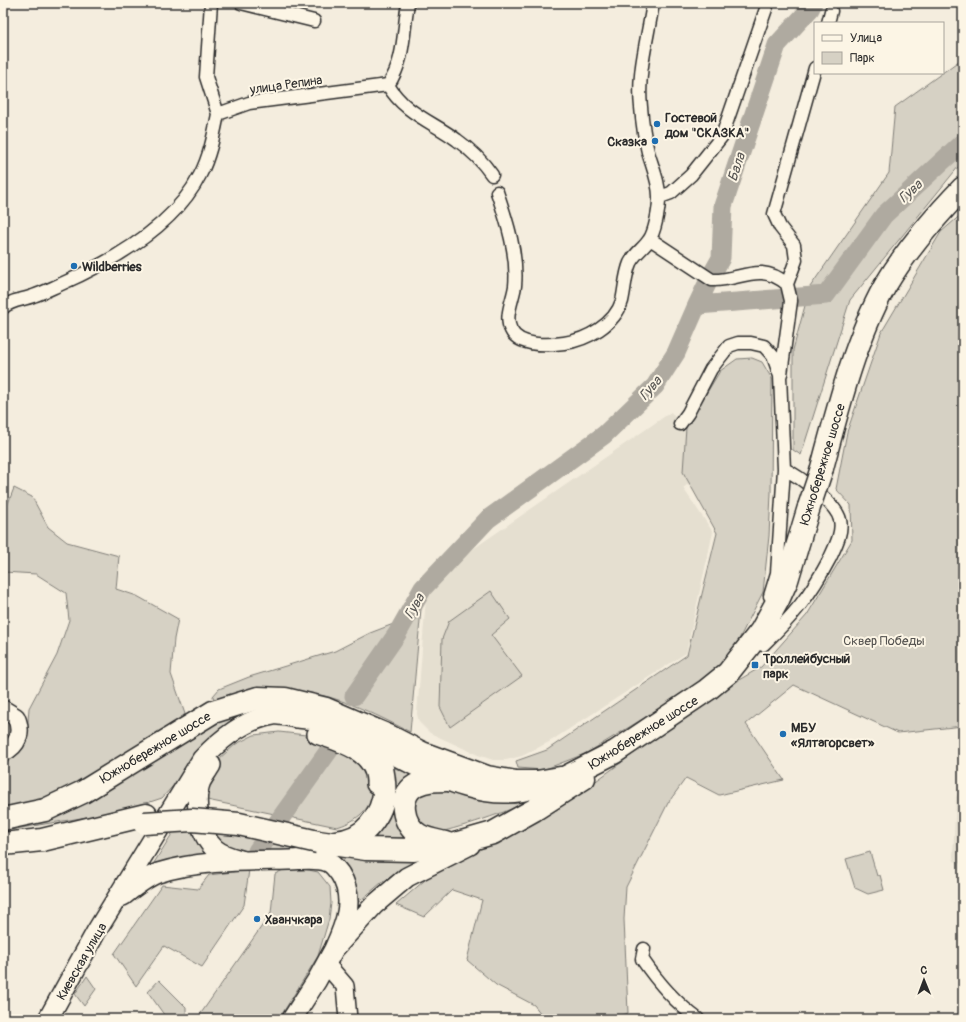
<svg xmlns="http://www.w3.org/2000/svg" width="966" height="1022" font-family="Pangolin,sans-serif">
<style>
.built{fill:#e5dfd0}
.green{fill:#d6d1c4;stroke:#807e78}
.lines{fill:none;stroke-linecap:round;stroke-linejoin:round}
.river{stroke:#afaaa0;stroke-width:19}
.street-casing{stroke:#2b2b2b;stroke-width:15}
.secondary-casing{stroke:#2b2b2b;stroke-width:20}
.primary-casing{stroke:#2b2b2b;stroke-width:22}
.highway-casing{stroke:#2b2b2b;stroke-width:25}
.street{stroke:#fcf5e5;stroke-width:12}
.secondary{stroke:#fcf5e5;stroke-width:17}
.primary{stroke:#fcf5e5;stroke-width:19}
.highway{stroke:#fcf5e5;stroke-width:22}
.highway-bridge-casing{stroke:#2b2b2b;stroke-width:25;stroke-linecap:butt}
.highway-bridge{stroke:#fcf5e5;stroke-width:22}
.poi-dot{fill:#1f6fb2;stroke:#fcf5e5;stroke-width:1.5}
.labels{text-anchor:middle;stroke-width:4;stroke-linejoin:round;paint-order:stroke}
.street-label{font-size:13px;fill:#2b2b2b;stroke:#fcf5e5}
.poi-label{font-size:13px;font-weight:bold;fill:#2b2b2b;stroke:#fcf5e5;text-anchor:start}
.park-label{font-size:13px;fill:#565451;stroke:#fcf5e5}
.water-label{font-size:14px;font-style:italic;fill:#595754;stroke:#fcf5e5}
</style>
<rect width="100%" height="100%" fill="#f4edde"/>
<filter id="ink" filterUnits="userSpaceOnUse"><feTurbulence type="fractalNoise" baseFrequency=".025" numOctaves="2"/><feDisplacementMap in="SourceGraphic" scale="8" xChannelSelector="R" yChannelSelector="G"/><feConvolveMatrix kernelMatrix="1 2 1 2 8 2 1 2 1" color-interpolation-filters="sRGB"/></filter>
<g filter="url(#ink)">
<!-- built -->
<path class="built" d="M671,412L710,467L683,488L713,532L686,653L549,742L522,756L506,760H493L478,755L430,733L419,722L417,714L426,598L429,588L450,565Z
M963,784V865L954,861L953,856L956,797Z"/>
<!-- green -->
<path class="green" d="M963,58V161L850,300L801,455L793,450V350L810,287L889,173L895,107Z
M963,213V726L898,733L794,685L746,724L784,780L719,795L686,778L668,803L626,887L624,919L628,1013L613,1019H545L534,1005L496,985L467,960L482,900L452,890L424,917L396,905L439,868L574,797L715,694L761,667L807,615L852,540L851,505L836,489L847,432L881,333L941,232Z
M752,358L762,362L772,379L771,493L769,536L763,592L731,655L706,680L587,753L543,770L518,768L516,761L547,750L687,655L717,533L683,472L686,427L720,371L737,359Z
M14,488L32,497L48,527L67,542L119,556L116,589L137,596L178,619L174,639L171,674L185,714L170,727L45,804L3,811V761L19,751L27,736L29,708L57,655L69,620L66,593L36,574L3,572L4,514Z
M491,591L510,619L491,635L522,676L450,727L440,707L442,639L449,621Z
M422,598L410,732C363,708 322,687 268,691C250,692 231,699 214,703L213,696L219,689L249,677L335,651L370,633L396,623Z
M245,710L362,738L254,716L181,777L162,798L123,811L3,831V829L198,731Z
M279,732L306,735L327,741L365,761C367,770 373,783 373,792C371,811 352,823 337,827L207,800L210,770L220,758L236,744L254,735Z
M392,767L428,781L534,796C520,807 501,813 484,819C439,834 414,840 365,838Z
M208,828L426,854L381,883L354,906L344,870L240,854L227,848Z
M175,829H196L212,859L152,866Z
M870,852L877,876L880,875L884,890L868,894L855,888L846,859Z
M299,868L318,872L330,887L331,903L329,919L318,956L279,1019H197L271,913L275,874L285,869Z
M249,870L244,905L202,967L164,946L136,986L114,954L162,885L198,889L209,875Z
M87,976L96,989L84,1006L75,994Z
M159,980L186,1007V1019H167L148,992Z"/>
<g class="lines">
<!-- river -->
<path class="river" d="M712,274L721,258L723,206L777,45L810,9L813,3
M697,305L707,284
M354,696L397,634L423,588L488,519L604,435L655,386L676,353L697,305L826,295L884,215L963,142
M257,851L330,749"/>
<!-- street casing -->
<g class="street-casing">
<path id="street" d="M211,3L206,77L218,114
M241,3L314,21
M828,23L831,11
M388,85C404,113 433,122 457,140C471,150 483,162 492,175
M218,114L249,103L388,85C405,61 403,31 408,3
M497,192C507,221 518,255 515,286C513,300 504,317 511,330C519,347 549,345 564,343C587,340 615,324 622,301C625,288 625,275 630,263C635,253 644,248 649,240C655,232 659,209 659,199C660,184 652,166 648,152C645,140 642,120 641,107C637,72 648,38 653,3
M660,197L671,193L691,175L722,136L768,3
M650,239L712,280C741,281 759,261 787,284
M3,308C10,300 23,300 33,296C42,293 50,289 59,285C109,263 174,227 200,175C210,156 214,134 218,114
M781,374L791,301L787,284L796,260L794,245L780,227L774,214L815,68
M680,424L688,413L711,369L729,346L738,343H751L764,346L773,356L780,376L784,469L777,573L770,596
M763,645C794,615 810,596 830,558C835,547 843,532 840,520C837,504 799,476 784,469
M644,949L642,959C657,981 677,1004 698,1019"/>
</g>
<!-- secondary casing -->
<g class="secondary-casing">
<path id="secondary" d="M3,709L16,717C23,733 18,746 3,753
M326,964L345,986L348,1019"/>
</g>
<!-- primary casing -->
<g class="primary-casing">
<path id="primary" d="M317,734C342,742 378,753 376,784
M211,765C208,770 204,776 201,781C193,800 199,835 215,849C223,856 234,858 244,861
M123,896C134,887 145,878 158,873C199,860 246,861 288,860C300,860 317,857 328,862C333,864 337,870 340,874C356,899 345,925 334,949
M48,1019L96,932L202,759C220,740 245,719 273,715C280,714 289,717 297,718C303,719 311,719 318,721C388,739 466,817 541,786
M292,1019L317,980L334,949L374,905L407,877L470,845"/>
</g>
<!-- highway casing -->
<g class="highway-casing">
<path id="highway" d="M822,468C838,408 855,340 885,286C906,250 934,218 963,188
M3,819L45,810L83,792L213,712L258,698L285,699L326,709L389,736L422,753L487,777L516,782H537L566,777L615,752L707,690L728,673L761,631L778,600L787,580L809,507
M318,842L366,849L413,850L451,845L493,833L534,810L584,778
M335,842C349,841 361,836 370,825C392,799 384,775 377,746
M445,843C437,841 426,839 419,835C402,824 397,796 416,785C426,780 436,780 447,780
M3,844L42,840L146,815"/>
</g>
<!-- street -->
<use href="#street" class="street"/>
<!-- secondary -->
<use href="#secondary" class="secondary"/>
<!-- primary -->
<use href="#primary" class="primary"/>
<!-- highway -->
<use href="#highway" class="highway"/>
<!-- highway-bridge casing -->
<g class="highway-bridge-casing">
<path id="highway-bridge" d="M809,507L822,468
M144,823L192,820L239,824L318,842"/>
</g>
<!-- highway-bridge -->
<use href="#highway-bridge" class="highway-bridge"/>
</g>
</g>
<!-- markers -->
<g class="poi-dot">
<circle cx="657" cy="124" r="4"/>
<circle cx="655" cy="141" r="4"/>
<circle cx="74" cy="266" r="4"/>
<rect x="751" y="661" width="8" height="8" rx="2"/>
<circle cx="783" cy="734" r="4"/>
<circle cx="257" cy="919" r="4"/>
</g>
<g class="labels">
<!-- street labels -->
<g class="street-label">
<text transform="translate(286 84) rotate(-8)" y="5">улица Репина</text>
<text transform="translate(822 464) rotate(-73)" y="5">Южнобережное шоссе</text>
<text transform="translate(643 732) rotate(-32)" y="5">Южнобережное шоссе</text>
<text transform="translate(155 747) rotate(-31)" y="5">Южнобережное шоссе</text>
<text transform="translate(81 961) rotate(-60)" y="5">Киевская улица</text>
</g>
<!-- poi labels -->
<g class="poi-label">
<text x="665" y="122">Гостевой<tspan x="665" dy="15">дом "СКАЗКА"</tspan></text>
<text x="647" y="146" text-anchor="end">Сказка</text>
<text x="82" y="271">Wildberries</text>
<text x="763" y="663">Троллейбусный<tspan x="763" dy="15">парк</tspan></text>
<text x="791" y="732">МБУ<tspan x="791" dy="15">«Ялтагорсвет»</tspan></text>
<text x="265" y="924">Хванчкара</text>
</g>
<!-- park labels -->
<g class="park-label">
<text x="884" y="645">Сквер Победы</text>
</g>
<!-- water labels -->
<g class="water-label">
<text transform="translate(736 167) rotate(-72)" y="5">Бала</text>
<text transform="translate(910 191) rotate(-43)" y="5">Гува</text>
<text transform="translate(650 388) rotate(-49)" y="5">Гува</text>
<text transform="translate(414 606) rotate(-60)" y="5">Гува</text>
</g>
</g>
<!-- margin -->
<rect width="966" height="1022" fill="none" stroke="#fcf5e5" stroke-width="16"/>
<rect x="8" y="8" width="950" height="1006" fill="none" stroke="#2b2b2b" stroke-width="1.5" filter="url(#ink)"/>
<!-- legend -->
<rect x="814" y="22" width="130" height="52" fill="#fcf5e5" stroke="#a8a49b"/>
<rect x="822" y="35" width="20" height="6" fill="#fcf5e5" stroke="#a8a49b"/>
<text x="850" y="42" font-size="12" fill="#2b2b2b">Улица</text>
<rect x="822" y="52" width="20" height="12" fill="#d6d1c4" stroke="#a8a49b"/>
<text x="850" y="62" font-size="12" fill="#2b2b2b">Парк</text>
<!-- north arrow -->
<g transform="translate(924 980) rotate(359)" stroke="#fcf5e5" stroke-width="3" paint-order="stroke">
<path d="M0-3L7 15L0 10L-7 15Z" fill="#2b2b2b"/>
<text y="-6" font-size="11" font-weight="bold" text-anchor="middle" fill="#2b2b2b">С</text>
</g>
</svg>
